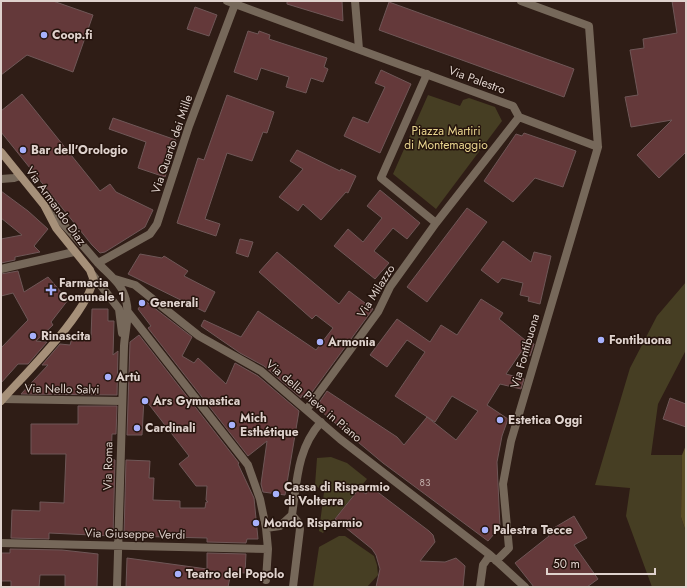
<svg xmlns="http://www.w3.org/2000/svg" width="687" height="588" font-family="Jost,sans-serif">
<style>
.green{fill:#463e23}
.forest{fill:#594d24}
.building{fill:#64393a;stroke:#6f5757}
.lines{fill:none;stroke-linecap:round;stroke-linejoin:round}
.street{stroke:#76685a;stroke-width:8}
.secondary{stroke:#a69079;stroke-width:8}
.poi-dot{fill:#a7b1fc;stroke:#25140d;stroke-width:1.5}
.labels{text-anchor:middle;stroke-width:3;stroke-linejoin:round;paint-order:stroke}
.number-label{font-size:10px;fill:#c0aca8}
.poi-label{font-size:12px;font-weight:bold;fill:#dfd2cd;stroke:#25140d;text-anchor:start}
.street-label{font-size:12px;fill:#dfd2cd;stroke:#25140d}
.park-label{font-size:12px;fill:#e9d58f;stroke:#25140d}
</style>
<rect width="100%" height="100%" fill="#2f1d16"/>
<!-- green -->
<path class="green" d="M428,95L460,106L463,100L469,98L495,107L502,121L436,209L393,174Z
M686,282V350L658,404L651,455H682L681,517L686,532V587H652L626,516L630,488L595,485L630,368L657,316Z
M331,457L347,463L367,479L323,533L319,531L324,492L315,485L317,458Z
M339,536H345L374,556L377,565L378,575L367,587H313L319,547Z"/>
<!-- forest -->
<path class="forest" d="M686,445V532L681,517L682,455Z"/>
<!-- building -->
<path class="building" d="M1,1H53L93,15L73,72L27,55L1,75Z
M287,1H342L343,21L287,4Z
M672,1H686V152L659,178L637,155L672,120L631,127L625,97L638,95L630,50L644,48L643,39L677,33Z
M389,2L574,69L564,97L379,30Z
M195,7L217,15L209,36L187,29Z
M248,31L258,34L259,31L270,35L269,39L327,58L324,67L328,69L323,82L311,78L306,93L286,87L289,77L261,68L257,80L234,72Z
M381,70L411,84L380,153L344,136L353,117L368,123L385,87L375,83Z
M22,94L100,191L110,184L116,192L153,210L145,227L105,252L100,253L92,245L1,132V111Z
M227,95L274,112L267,133L263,132L252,161L227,153L205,219L220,224L216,236L177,223L198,158L204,160Z
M113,118L176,140L165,177L138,168L146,142L109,129Z
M524,133L576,151L563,187L535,178L513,202L484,181L516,134L522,136Z
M297,150L340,171L341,169L356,176L348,193L346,192L321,220L303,204L298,211L279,197L303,169L290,161Z
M380,190L420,223L407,239L393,228L374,251L389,263L375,279L334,246L348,229L363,242L382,218L367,206Z
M1,191L28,211L48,229L34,246L40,252L15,257V260L1,263V239L22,235L1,218Z
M467,208L487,222L427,302L407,287Z
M240,239L253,242L248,257L236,253Z
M503,241L531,262L534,252L551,256L540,304L528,301L529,297L520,295L523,283L502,278L498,283L481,270Z
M277,252L339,304L349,291L373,309L307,399L302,395L301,398L264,366L240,353L201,326L204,320L241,337L258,311L316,350L333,328L316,315L312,319L259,272Z
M140,254L162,258L164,256L188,271L184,276L215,292L205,312L128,274Z
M18,271L24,292L48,277L68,300L51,322L53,325L36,341L47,342L28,364H18L1,383V348L28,320L13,293L1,296V274Z
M481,299L503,313L499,319L525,340L534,344L530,356L521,352L506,374L524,379L521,389L500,384L487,405L508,419L502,436L497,462L500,527L488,541L383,463L316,407L327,391L397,437L404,445L427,417L456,440L478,411L452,396L435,422L395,396L425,352L407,340L387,367L370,355L397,319L430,342L441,325L457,335Z
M144,300L192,337L182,356L194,363L198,358L226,384L235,363L258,376L299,411L285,495L263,492L261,484L267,441L248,456L148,328L151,326L138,309Z
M92,309H108V321H114L113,355L118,351L117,395L21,394L48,365H42L60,344L70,345L72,338H91Z
M139,335L239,463L238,464L254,498L258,539H247L246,543L207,542V538L124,536L126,460L150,461L149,478H154L153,500L180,501V508H205L206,502H208L206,500L207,486H196L179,464L189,456L144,398L142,435H127L130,342Z
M670,398L686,404V427L663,419Z
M78,406H117L116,434H112L111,459L115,460L113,536L49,533V539L11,538L12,510L40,511V502L64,503L66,454H31V424H78Z
M371,487L429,531L433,535L435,542L420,561L445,562L456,558L465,566L463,587H376L380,569L376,555L372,549L335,519L359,489L366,494Z
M574,516L587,538L574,545L598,579L587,587H534L515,563L549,536L547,532Z
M10,549L62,550L98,554L97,587H65V575H40L39,587H11V581H1V553H10Z
M207,553L246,554L245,573L231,572L228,587H126L127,558L207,569Z"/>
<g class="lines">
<!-- street -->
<path class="street" d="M227,1L513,106L519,117L598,147
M355,1L359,49
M427,74L381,178L436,223L519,117
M1,179L14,178L20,176
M45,206C64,223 80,242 97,262C108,274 122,283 126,300C130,315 125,331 124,346L117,587
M98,263L150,234L157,224L189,126L235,4
M1,269L74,252
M92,274L119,309L122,333
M115,279L135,285L199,336L261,371L340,439L490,555L525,587
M128,312L248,465L260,499L266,528L268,549L266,580
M2,399L121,401
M307,409L378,312L390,287L436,223
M292,515L298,522L300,529L293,587
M266,528L280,526L292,515C297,481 297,449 321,422
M1,543L268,549
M496,561L509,548L503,484L511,441L598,147L589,26L521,1
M480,587L483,565L490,555"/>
<!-- secondary -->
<path class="secondary" d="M1,152L44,205L56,228L90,270L93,278C92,309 23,376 1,401"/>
</g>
<!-- markers -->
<g class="poi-dot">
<circle cx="44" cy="35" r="4"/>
<circle cx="23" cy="150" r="4"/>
<path d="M49 284h4v4h4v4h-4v4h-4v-4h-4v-4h4z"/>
<circle cx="142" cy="303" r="4"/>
<circle cx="33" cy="336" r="4"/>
<circle cx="601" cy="340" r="4"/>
<circle cx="320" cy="342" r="4"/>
<circle cx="108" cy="377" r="4"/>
<circle cx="145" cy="401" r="4"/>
<circle cx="500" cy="420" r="4"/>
<circle cx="232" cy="425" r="4"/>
<circle cx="137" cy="428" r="4"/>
<circle cx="276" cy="494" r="4"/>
<circle cx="256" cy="523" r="4"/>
<circle cx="485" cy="530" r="4"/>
<circle cx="178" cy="574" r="4"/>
</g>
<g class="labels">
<!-- number labels -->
<g class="number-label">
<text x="425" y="486">83</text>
</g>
<!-- poi labels -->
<g class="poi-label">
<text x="52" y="39">Coop.fi</text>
<text x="31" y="154">Bar dell'Orologio</text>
<text x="59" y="287">Farmacia<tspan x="59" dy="14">Comunale 1</tspan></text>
<text x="150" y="307">Generali</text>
<text x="41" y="340">Rinascita</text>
<text x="609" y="344">Fontibuona</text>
<text x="328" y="346">Armonia</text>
<text x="116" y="381">Artù</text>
<text x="153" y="405">Ars Gymnastica</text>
<text x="240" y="422">Mich<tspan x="240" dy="14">Esthétique</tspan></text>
<text x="508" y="424">Estetica Oggi</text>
<text x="145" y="432">Cardinali</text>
<text x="284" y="491">Cassa di Risparmio<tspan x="284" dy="14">di Volterra</tspan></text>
<text x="264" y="527">Mondo Risparmio</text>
<text x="493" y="534">Palestra Tecce</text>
<text x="186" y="578">Teatro del Popolo</text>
</g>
<!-- street labels -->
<g class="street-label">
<text transform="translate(477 80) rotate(20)" y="4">Via Palestro</text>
<text transform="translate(172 144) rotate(-71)" y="4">Via Quarto dei Mille</text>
<text transform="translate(56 206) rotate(54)" y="4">Via Armando Diaz</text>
<text transform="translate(376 291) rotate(-58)" y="4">Via Milazzo</text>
<text transform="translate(525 351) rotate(-74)" y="4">Via Fontibuona</text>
<text transform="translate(62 389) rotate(1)" y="4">Via Nello Salvi</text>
<text transform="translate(314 401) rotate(40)" y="4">Via della Pieve in Piano</text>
<text transform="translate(108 466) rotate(-89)" y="4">Via Roma</text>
<text transform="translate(135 534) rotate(1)" y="4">Via Giuseppe Verdi</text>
</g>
<!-- park labels -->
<g class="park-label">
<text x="446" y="135">Piazza Martiri<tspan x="446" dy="14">di Montemaggio</tspan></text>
</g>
</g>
<!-- border -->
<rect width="687" height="588" fill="none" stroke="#dfd2cd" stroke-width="4"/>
<!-- scale -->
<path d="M547 568v6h108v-6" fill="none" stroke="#dfd2cd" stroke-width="2"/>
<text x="553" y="568" font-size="12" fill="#dfd2cd" stroke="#25140d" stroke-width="3" paint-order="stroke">50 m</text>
</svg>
